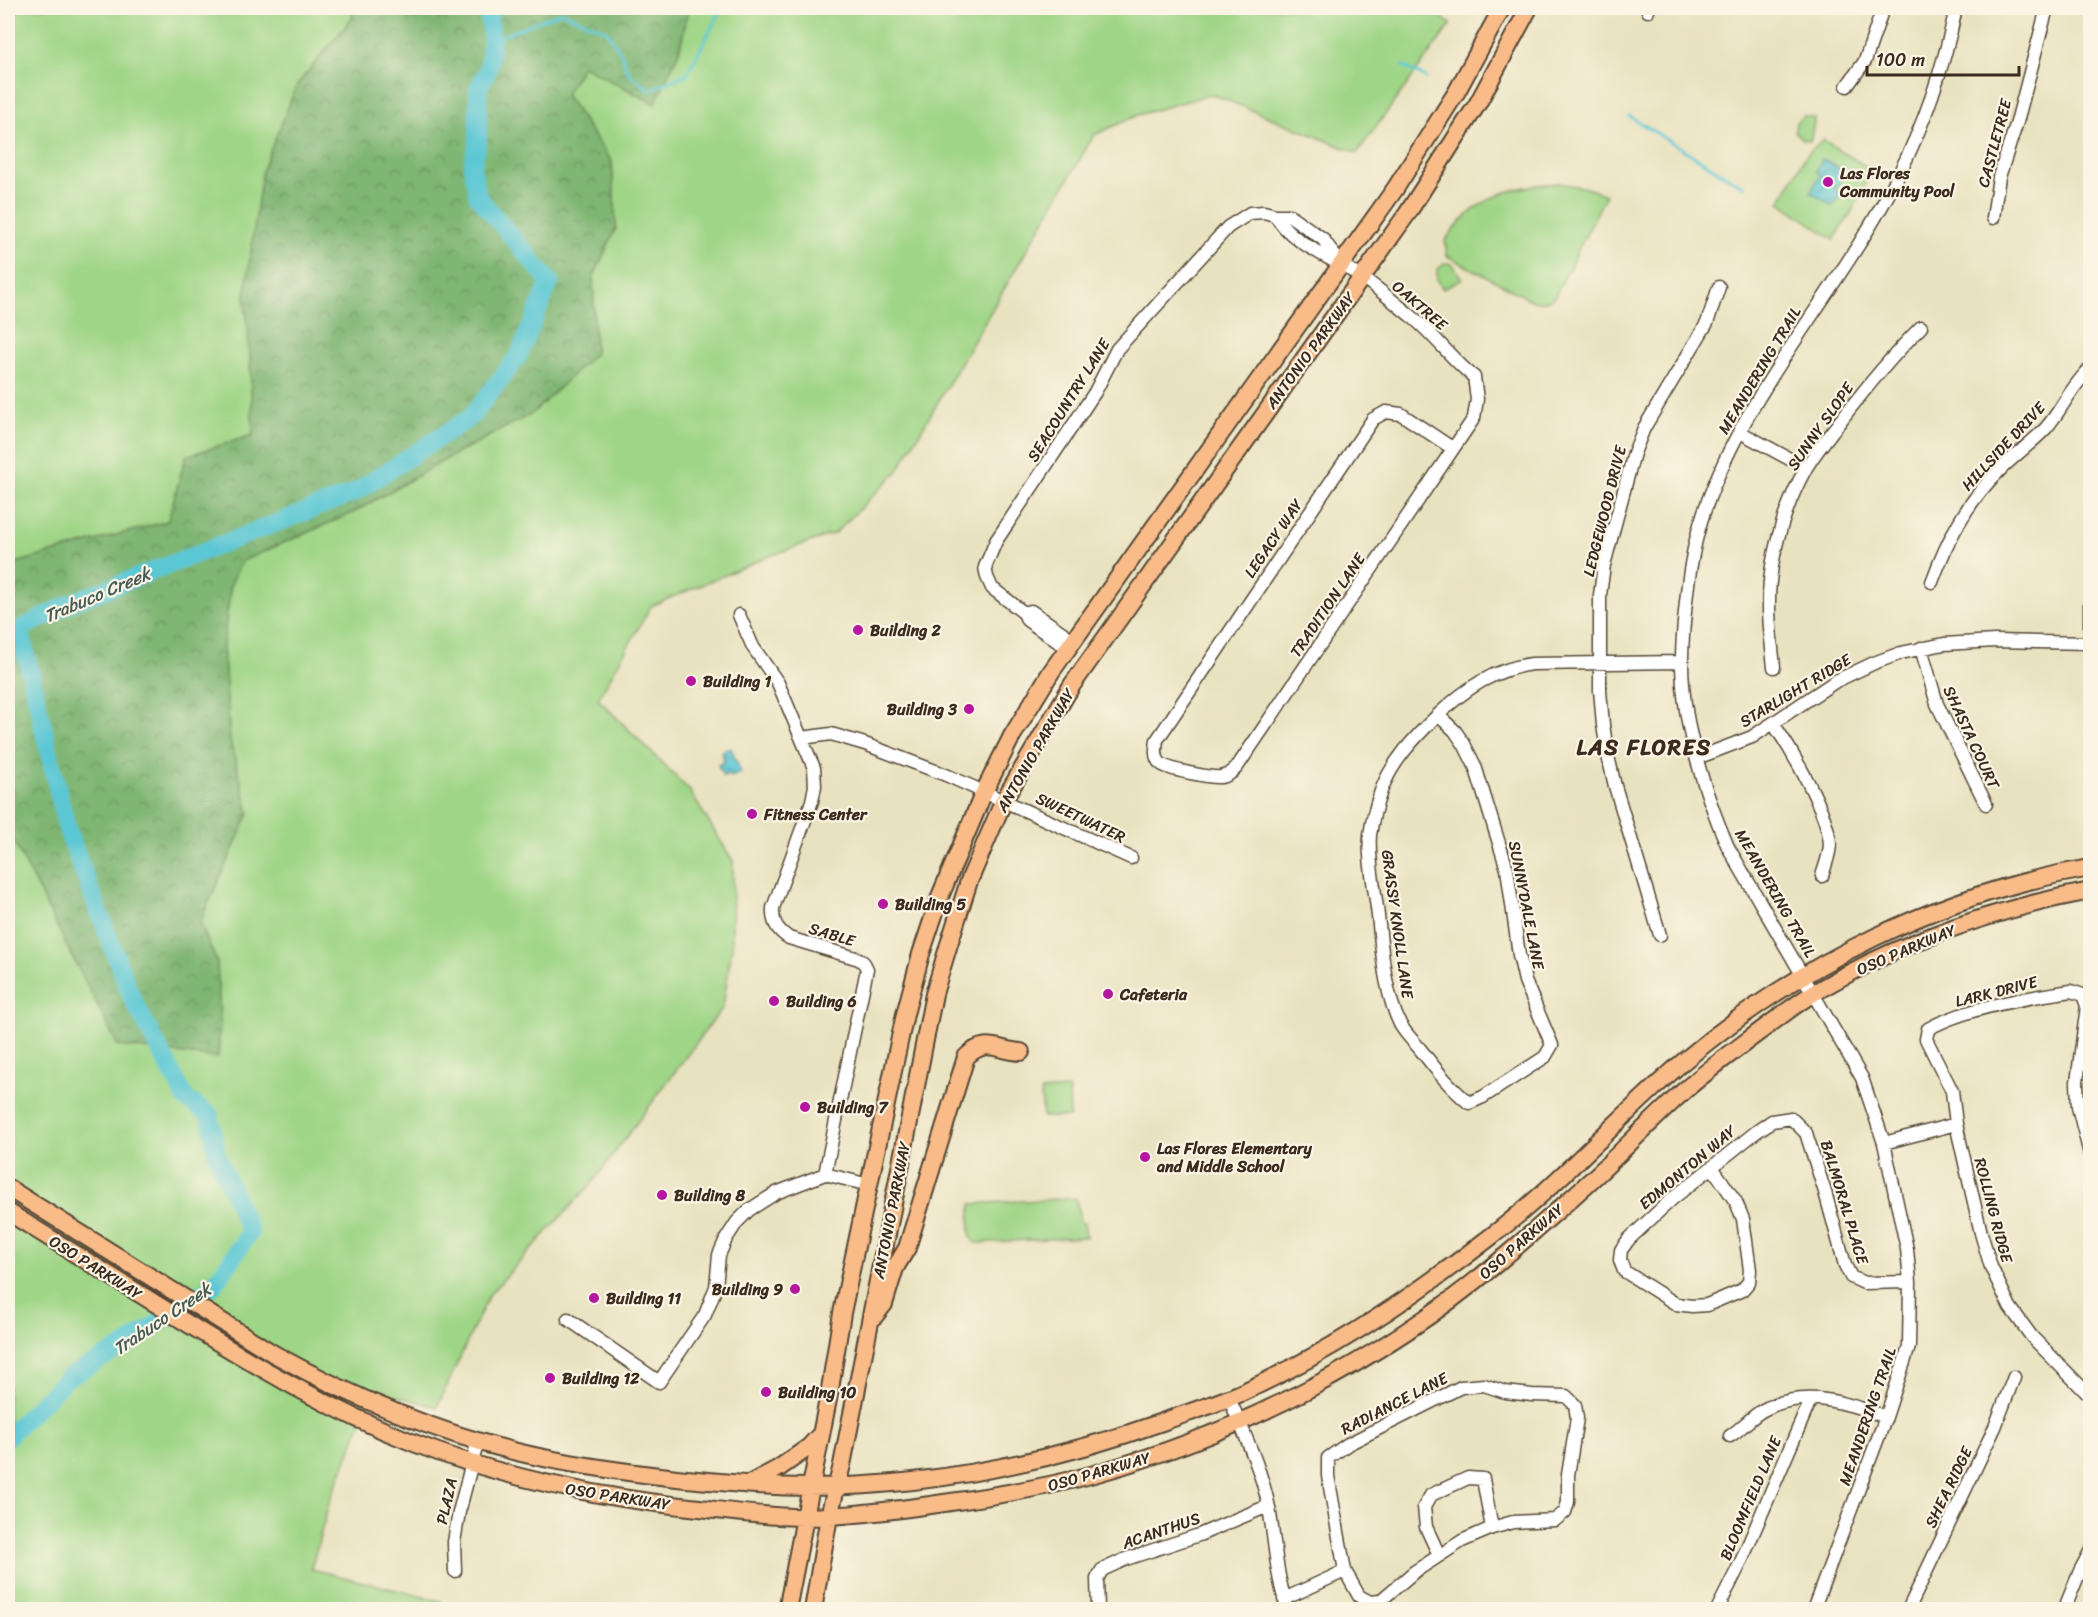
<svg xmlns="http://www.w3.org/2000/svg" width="2098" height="1617" font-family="Sriracha,sans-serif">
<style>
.green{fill:#9fd586;stroke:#6d8052;stroke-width:1.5}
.forest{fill:url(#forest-crowns);stroke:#5d7048;stroke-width:1.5}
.water{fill:url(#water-waves);stroke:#4b7879;stroke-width:1.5}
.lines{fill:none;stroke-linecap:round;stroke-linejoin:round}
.stream{stroke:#5bc7d4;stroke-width:3}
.river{stroke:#5bc7d4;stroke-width:18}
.minor-casing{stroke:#554636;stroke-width:15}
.major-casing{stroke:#554636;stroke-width:20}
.minor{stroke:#fff;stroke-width:12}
.major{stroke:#f9bc89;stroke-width:16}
.poi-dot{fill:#b5179e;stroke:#fcf5e5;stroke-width:2}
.labels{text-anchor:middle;stroke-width:4.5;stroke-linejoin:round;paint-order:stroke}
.street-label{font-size:16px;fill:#3b2a1e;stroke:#fcf5e5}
.poi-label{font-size:16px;font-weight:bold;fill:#3b2a1e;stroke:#fcf5e5;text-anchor:start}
.water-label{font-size:18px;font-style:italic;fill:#455955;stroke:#fcf5e5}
.district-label{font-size:22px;font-weight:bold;letter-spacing:1.5px;fill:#3b2a1e;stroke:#fcf5e5}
</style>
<defs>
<pattern id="forest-crowns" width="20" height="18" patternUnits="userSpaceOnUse" patternTransform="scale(1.5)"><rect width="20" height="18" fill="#7fb673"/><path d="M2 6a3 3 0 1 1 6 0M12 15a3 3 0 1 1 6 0" fill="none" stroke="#69945e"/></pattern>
<pattern id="water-waves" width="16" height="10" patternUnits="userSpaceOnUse" patternTransform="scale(1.5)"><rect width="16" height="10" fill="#5bc7d4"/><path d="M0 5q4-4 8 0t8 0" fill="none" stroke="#4ca2ab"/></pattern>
</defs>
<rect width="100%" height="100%" fill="#fcf5e5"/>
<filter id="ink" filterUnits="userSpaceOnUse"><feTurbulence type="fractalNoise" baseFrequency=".0167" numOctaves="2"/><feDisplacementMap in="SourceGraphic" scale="12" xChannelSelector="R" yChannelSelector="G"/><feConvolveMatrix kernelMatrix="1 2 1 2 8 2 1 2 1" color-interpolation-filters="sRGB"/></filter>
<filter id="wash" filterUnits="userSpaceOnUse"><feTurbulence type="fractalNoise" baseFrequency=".008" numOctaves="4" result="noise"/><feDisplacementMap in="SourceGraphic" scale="24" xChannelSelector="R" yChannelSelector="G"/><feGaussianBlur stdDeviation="1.35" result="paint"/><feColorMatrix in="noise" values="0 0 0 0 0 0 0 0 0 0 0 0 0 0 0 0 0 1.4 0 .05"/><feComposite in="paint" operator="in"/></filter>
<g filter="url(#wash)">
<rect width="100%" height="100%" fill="#e9e2c0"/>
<!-- green -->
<path class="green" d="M8,8H350L353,17L297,85L245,295L250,356L253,435L186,456L168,521L8,565Z
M689,8H1427L1451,24L1357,153L1212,94L1138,115L1094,135L897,472L835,533L767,557L651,606L598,699L689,790L733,861L732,947L723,1007L593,1182L489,1295L437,1407L375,1390L330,1500L311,1569L441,1601V1609H8V830L77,966L218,1057L220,1022L217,963L200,922L249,813L230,741L223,645L231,583L242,561L354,512L455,454L533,413L595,353L593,278L616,227L612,162L565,94L583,65L679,52Z
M1804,116L1815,118L1810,141L1802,139L1795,132L1796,122Z
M1823,140L1872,170L1851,213L1834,240L1780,202L1806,155Z
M1559,183L1587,188L1606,195L1555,296C1548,302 1542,303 1533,301L1447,256L1445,241C1475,198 1508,186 1559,183Z
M1448,263L1453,265L1462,279L1443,289L1437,280V270L1444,264Z
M1069,1089L1070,1117H1043L1041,1091Z
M1076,1198L1080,1222L1084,1223L1086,1237L975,1243C965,1233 972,1217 971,1204Z"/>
<!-- forest -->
<path class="forest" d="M350,8H689L679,52L655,104L583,66L565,94L612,162L616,228L593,278L595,353L533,413L455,454L354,512L242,561L231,583L223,645L230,741L249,813L200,922L217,963L220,1022L218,1058L118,1046L8,830V565L168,521L186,456L253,435L250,356L245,295L262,171L297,85L353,17Z"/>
<!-- water -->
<path class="water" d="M1823,159L1846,173L1835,190L1841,195L1833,206L1810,192L1821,175L1816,171Z
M731,748L741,773L730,777L729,774L723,776L718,765L724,762L722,751Z"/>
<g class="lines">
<!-- stream -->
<path class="stream" d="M492,40L561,12L607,31L621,53L628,73L649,90L687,74L722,8
M1403,66L1426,78
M1629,116L1744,187"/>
<!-- river -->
<path class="river" d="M8,1436L67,1378L126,1345L214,1285L250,1232L217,1156L210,1115L186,1099L132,998L67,829L20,629L73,602L354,493L471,417L519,355L550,282L478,197L472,167L478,142V89L488,70L492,40L488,8"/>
</g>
</g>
<g filter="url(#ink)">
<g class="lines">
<!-- minor casing -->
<g class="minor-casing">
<path id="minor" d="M1648,8V11
M1847,86L1865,61L1883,8
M1275,215C1293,245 1331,257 1360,276C1378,288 1395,303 1411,316C1434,334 1451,359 1474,377L1477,399L1474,418L1237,767C1232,772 1229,776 1221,777C1212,778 1167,770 1160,763C1154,757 1156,748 1157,740L1373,419L1386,412L1401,414L1452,448
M1993,218L1999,177L2017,122L2047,8
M1740,432L1806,468
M1932,582C1947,541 1966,503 1998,472C2013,456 2031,444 2046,428C2062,410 2071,386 2090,369
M2090,603V629
M1024,613L1031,611L1073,640
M1067,648L1027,620L1024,613L992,588L987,577L985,567L996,541L1095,392L1117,349L1228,227L1250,213L1264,212L1275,215H1289L1323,239L1340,263
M1921,648L1937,704L1986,804
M1774,667C1771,639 1767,610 1770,581C1774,543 1787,502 1806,468C1815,453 1827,438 1838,424C1864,390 1891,357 1921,327
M1438,715L1455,731L1464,744L1475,766L1507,869L1519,955L1525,981L1552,1045L1545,1057L1483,1097L1469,1103C1449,1087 1435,1068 1420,1049C1413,1041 1405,1033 1400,1024C1383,989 1382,946 1377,908C1374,884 1368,859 1370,835C1372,821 1376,805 1381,791C1392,761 1415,737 1438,715C1465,689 1494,669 1532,664L1682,662
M1773,723C1792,751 1828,812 1830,844C1830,854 1825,866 1822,876
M802,738L831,734L865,744L946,775L1131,858
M1697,758L1752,737L1836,681L1874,663L1901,653L1944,644L1995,641L2090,643
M1660,935L1615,786L1608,756L1603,725L1600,690V595L1604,565L1634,453L1644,428L1707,323L1719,287
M1884,1143L1956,1124
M2090,1154L2078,1107L2077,1082L2087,1006L2083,995L2071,991C2030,997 1964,1008 1928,1029L1926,1039L1952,1091L1956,1124L1981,1233L1991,1267L2010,1307L2032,1337L2090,1396
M1712,1167L1736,1202L1743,1219L1750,1270L1749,1282L1742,1290L1707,1305L1692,1306L1676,1304L1624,1271L1620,1260L1621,1250L1629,1239L1672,1199L1756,1132L1772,1121L1791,1118L1806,1133L1825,1192L1845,1265L1851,1277L1864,1283L1910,1282
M825,1174L869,1185
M568,1319L659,1382L705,1315L716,1287L719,1255L726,1239L737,1222L749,1210L776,1193L825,1174L867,969L864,963L859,959L789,938C777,930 772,922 773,908L812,801L815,786L814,768L778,683L753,647L739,615
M1229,1398C1244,1433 1262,1471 1269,1508C1275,1542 1276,1577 1288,1610
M1730,1436C1743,1428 1753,1414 1767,1408C1807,1389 1848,1403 1886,1417
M1439,1555L1426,1527L1424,1507L1431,1495L1468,1478L1483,1479L1492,1528
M455,1571L454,1542L459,1512L478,1440
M1284,1599L1345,1571L1328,1476V1458L1348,1444L1461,1387L1484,1385L1505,1392L1532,1395L1566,1396L1575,1405L1577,1418L1568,1475V1502L1565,1512L1555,1520L1513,1522L1492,1528L1462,1541L1414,1572L1380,1601L1370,1602L1359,1596L1345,1571
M1098,1610L1097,1579L1102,1570L1126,1559L1199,1535L1268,1506
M1717,1610L1740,1564L1811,1399
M1813,1610L1886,1417L1909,1347L1910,1282L1907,1249L1884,1143L1862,1078L1728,847C1703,789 1682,724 1682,661C1682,641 1684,621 1686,602C1689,572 1694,541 1704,512C1746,388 1840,291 1898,176C1925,123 1944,66 1956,8
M1908,1610L1995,1427L2014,1377
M2064,1610L2080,1571L2090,1552"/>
</g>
<!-- major casing -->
<g class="major-casing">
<path id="major" d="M8,1188L274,1354C350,1396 432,1431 517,1452C570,1465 623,1472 677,1478C721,1482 764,1487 808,1487C930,1487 1051,1462 1165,1421C1190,1412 1216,1404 1241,1393C1329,1353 1412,1298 1489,1238C1559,1185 1617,1118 1684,1061C1799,964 1941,893 2090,868
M8,1212C64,1247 120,1282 177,1317C254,1365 330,1410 414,1443C506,1479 602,1498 699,1508C734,1512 769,1517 804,1517C851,1516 898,1510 944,1503C994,1496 1045,1488 1094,1474C1239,1433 1380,1362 1496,1264C1531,1234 1567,1203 1601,1171C1629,1144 1656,1116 1685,1090C1709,1069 1734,1051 1759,1032C1778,1018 1797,1003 1817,991C1900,942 1996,909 2090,891
M873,1318L884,1304L895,1268L907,1248L966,1057C986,1037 998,1051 1021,1052
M749,1484L779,1468L809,1447L819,1436
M787,1610L830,1389L842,1313L905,1014L921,954L941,894L984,792L1012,736L1051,672L1395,189L1456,93L1502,8
M813,1610L829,1516L842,1465L934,994L949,944L969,881L1004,800L1072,685L1407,214L1478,103L1529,8"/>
</g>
<!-- minor -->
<use href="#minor" class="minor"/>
<!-- major -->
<use href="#major" class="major"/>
</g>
</g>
<!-- markers -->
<g class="poi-dot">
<circle cx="1828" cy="182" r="6"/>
<circle cx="858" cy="630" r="6"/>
<circle cx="691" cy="681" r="6"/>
<circle cx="969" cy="709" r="6"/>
<circle cx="752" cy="814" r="6"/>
<circle cx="883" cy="904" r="6"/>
<circle cx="1108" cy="994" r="6"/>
<circle cx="774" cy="1001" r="6"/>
<circle cx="805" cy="1107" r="6"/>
<circle cx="1145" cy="1157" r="6"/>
<circle cx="662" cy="1195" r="6"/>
<circle cx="795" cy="1289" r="6"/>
<circle cx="594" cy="1298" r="6"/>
<circle cx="550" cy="1378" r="6"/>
<circle cx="766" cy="1392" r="6"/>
</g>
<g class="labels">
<!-- street labels -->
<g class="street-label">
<text transform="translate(1994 143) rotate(-75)" y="6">CASTLETREE</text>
<text transform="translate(1420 305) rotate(41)" y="6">OAKTREE</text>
<text transform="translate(1310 350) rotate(-54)" y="6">ANTONIO PARKWAY</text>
<text transform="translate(1759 370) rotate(-59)" y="6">MEANDERING TRAIL</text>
<text transform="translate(1068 400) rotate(-58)" y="6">SEACOUNTRY LANE</text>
<text transform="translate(1820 426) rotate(-55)" y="6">SUNNY SLOPE</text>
<text transform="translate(2003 446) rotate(-47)" y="6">HILLSIDE DRIVE</text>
<text transform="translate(1604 511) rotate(-76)" y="6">LEDGEWOOD DRIVE</text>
<text transform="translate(1273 538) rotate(-56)" y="6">LEGACY WAY</text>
<text transform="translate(1327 605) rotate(-56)" y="6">TRADITION LANE</text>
<text transform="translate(1795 690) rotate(-31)" y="6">STARLIGHT RIDGE</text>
<text transform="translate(1972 737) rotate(65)" y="6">SHASTA COURT</text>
<text transform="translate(1035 750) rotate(-60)" y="6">ANTONIO PARKWAY</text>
<text transform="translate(1081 817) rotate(25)" y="6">SWEETWATER</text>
<text transform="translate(1776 893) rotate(60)" y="6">MEANDERING TRAIL</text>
<text transform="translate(1527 905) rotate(79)" y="6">SUNNYDALE LANE</text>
<text transform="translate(1398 924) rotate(82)" y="6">GRASSY KNOLL LANE</text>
<text transform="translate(832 934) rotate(17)" y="6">SABLE</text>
<text transform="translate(1906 949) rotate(-23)" y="6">OSO PARKWAY</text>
<text transform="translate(1996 991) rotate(-14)" y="6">LARK DRIVE</text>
<text transform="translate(1687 1167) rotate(-40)" y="6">EDMONTON WAY</text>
<text transform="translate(1845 1202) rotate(73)" y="6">BALMORAL PLACE</text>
<text transform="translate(891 1210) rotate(-79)" y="6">ANTONIO PARKWAY</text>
<text transform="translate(1994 1210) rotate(75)" y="6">ROLLING RIDGE</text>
<text transform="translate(1521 1241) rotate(-41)" y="6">OSO PARKWAY</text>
<text transform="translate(96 1267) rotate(32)" y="6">OSO PARKWAY</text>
<text transform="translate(1394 1403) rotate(-27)" y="6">RADIANCE LANE</text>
<text transform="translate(1867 1416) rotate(-71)" y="6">MEANDERING TRAIL</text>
<text transform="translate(1099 1471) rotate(-16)" y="6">OSO PARKWAY</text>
<text transform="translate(1948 1487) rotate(-64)" y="6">SHEA RIDGE</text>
<text transform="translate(618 1496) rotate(9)" y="6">OSO PARKWAY</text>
<text transform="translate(1750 1498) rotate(-67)" y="6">BLOOMFIELD LANE</text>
<text transform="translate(446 1501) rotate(-77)" y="6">PLAZA</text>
<text transform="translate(1161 1530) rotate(-19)" y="6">ACANTHUS</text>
</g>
<!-- poi labels -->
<g class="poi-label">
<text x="1840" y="179">Las Flores<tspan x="1840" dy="18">Community Pool</tspan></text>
<text x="870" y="636">Building 2</text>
<text x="703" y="687">Building 1</text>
<text x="957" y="715" text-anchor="end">Building 3</text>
<text x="764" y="820">Fitness Center</text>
<text x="895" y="910">Building 5</text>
<text x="1120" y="1000">Cafeteria</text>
<text x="786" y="1007">Building 6</text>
<text x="817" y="1113">Building 7</text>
<text x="1157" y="1154">Las Flores Elementary<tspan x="1157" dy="18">and Middle School</tspan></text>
<text x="674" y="1201">Building 8</text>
<text x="783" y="1295" text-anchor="end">Building 9</text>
<text x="606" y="1304">Building 11</text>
<text x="562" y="1384">Building 12</text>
<text x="778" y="1398">Building 10</text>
</g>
<!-- water labels -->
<g class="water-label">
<text transform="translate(97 595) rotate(-23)" y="6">Trabuco Creek</text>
<text transform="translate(162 1319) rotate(-34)" y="6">Trabuco Creek</text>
</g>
<!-- district labels -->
<g class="district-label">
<text x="1644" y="755">LAS FLORES</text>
</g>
</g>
<!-- margin -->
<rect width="2098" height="1617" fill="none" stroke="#fcf5e5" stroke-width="30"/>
<!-- scale -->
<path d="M1867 66v9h152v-9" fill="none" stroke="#3b2a1e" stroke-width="3"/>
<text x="1876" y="66" font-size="18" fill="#3b2a1e" stroke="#fcf5e5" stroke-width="4.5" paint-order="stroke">100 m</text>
</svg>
